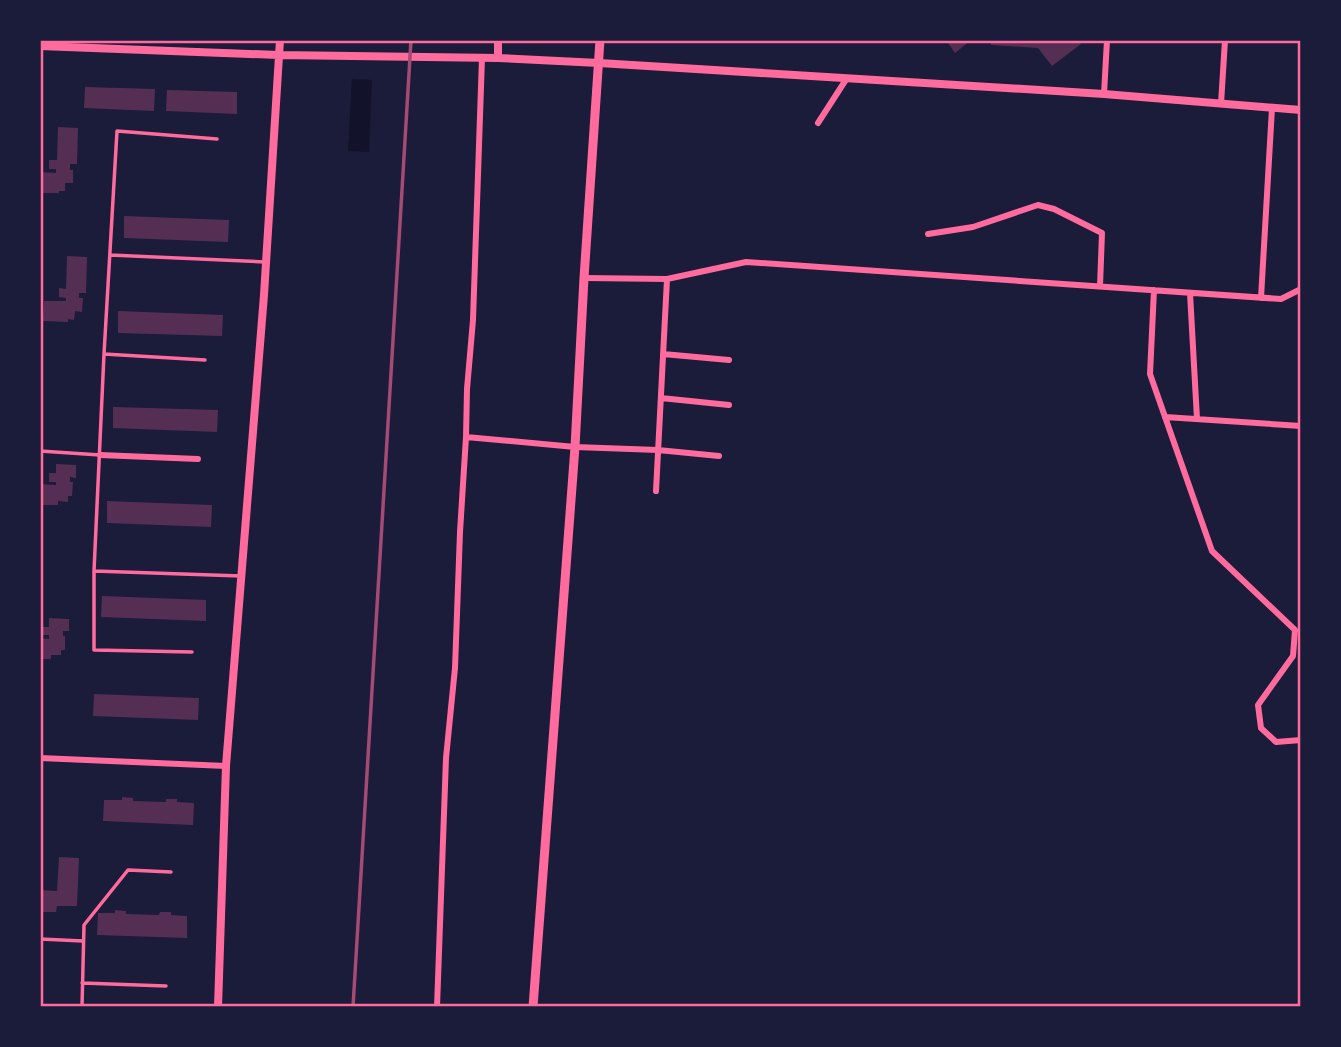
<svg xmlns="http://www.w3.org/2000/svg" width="1341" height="1047" font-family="'Noto Serif',serif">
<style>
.water{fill:#12122b}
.building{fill:#542f53}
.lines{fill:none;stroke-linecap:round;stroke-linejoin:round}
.service{stroke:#ff6b9d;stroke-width:3.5}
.minor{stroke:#ff6b9d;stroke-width:6}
.tertiary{stroke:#ff6b9d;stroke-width:8}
.secondary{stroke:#ff6b9d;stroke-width:9}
.rail{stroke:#a44b75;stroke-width:3.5}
.neatline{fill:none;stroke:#ff6b9d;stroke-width:2.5}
</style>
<rect width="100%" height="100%" fill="#1b1b3a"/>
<!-- water -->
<path class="water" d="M352,79L372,80L369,152L348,151Z"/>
<!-- building -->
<path class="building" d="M946,40H971L955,53Z
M991,40H1078L1081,44L1052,66L1038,48L991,45Z
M85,87L155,89L154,111L84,108Z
M167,90L237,92V114L166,111Z
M58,127L78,128L77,164H70V170H73V183H65V191H59V193H40V172L56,173V169H49V160H57Z
M124,216L229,220L228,242L124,238Z
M67,256L87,257L86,293H79V298H83L82,312L75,311L74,320L68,319V322L43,321L44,301H66V298L59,297V288L66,289Z
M118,311L223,315L222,336L118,333Z
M113,407L218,410L217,432L113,428Z
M56,464L76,465V478L70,477V482H73L72,496H68V502L58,501V505H40V484L56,485V482H49V473H56Z
M107,501L212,505L211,527L107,523Z
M102,596L206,600V621L101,617Z
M49,618L69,619V631H63V636H65V650H61V655H51V659H40V638L49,639V635H41L42,627H49Z
M94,694L199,698L198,720L93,716Z
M122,797L133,798V801L166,802V799H177V802L194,803L193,825L103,821L104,800H122Z
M59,857L79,858L77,906H57L56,912H40V890L57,891Z
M115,910L126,911V914L159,915L160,912H171V915L187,916V938L97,935L98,913H115Z"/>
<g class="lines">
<!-- service -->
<path class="service" d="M110,255L265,262
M104,354L117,131L217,139
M40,451L100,455
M94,571L104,354L205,360
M192,652L94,650V571L241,576
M40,939L83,941
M82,983L166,986
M82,1007L84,925L128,870L171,872"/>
<!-- minor -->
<path class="minor" d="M1104,94L1107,40
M1221,104L1225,40
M818,123L847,78
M928,234L973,227L1038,205L1054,209L1102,233L1100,286
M584,278L667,279L746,262L1281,299L1301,289
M1154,290L1150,374L1212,551L1295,630L1293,656L1258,705L1261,728L1276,742L1301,740
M1190,293L1197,419
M1261,298L1272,108
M663,354L729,360
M661,398L729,405
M1165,417L1301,426
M466,437L467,389L473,320L482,58
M100,455L198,459
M656,491L667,279
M40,758L226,766
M437,1007L446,758L455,668L460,532L466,437L575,447L658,450L719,456"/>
<!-- tertiary -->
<path class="tertiary" d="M40,46L279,55L498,58L599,63L1104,94L1301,110
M498,58V40
M218,1007L226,766L264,295L280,40"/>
<!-- secondary -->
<path class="secondary" d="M533,1007L575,447L584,278L600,40"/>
<!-- rail -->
<path class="rail" d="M353,1007L411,40"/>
</g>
<!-- border -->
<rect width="1341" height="1047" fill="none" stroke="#1b1b3a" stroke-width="84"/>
<rect x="42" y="42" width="1257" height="963" class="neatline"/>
</svg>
